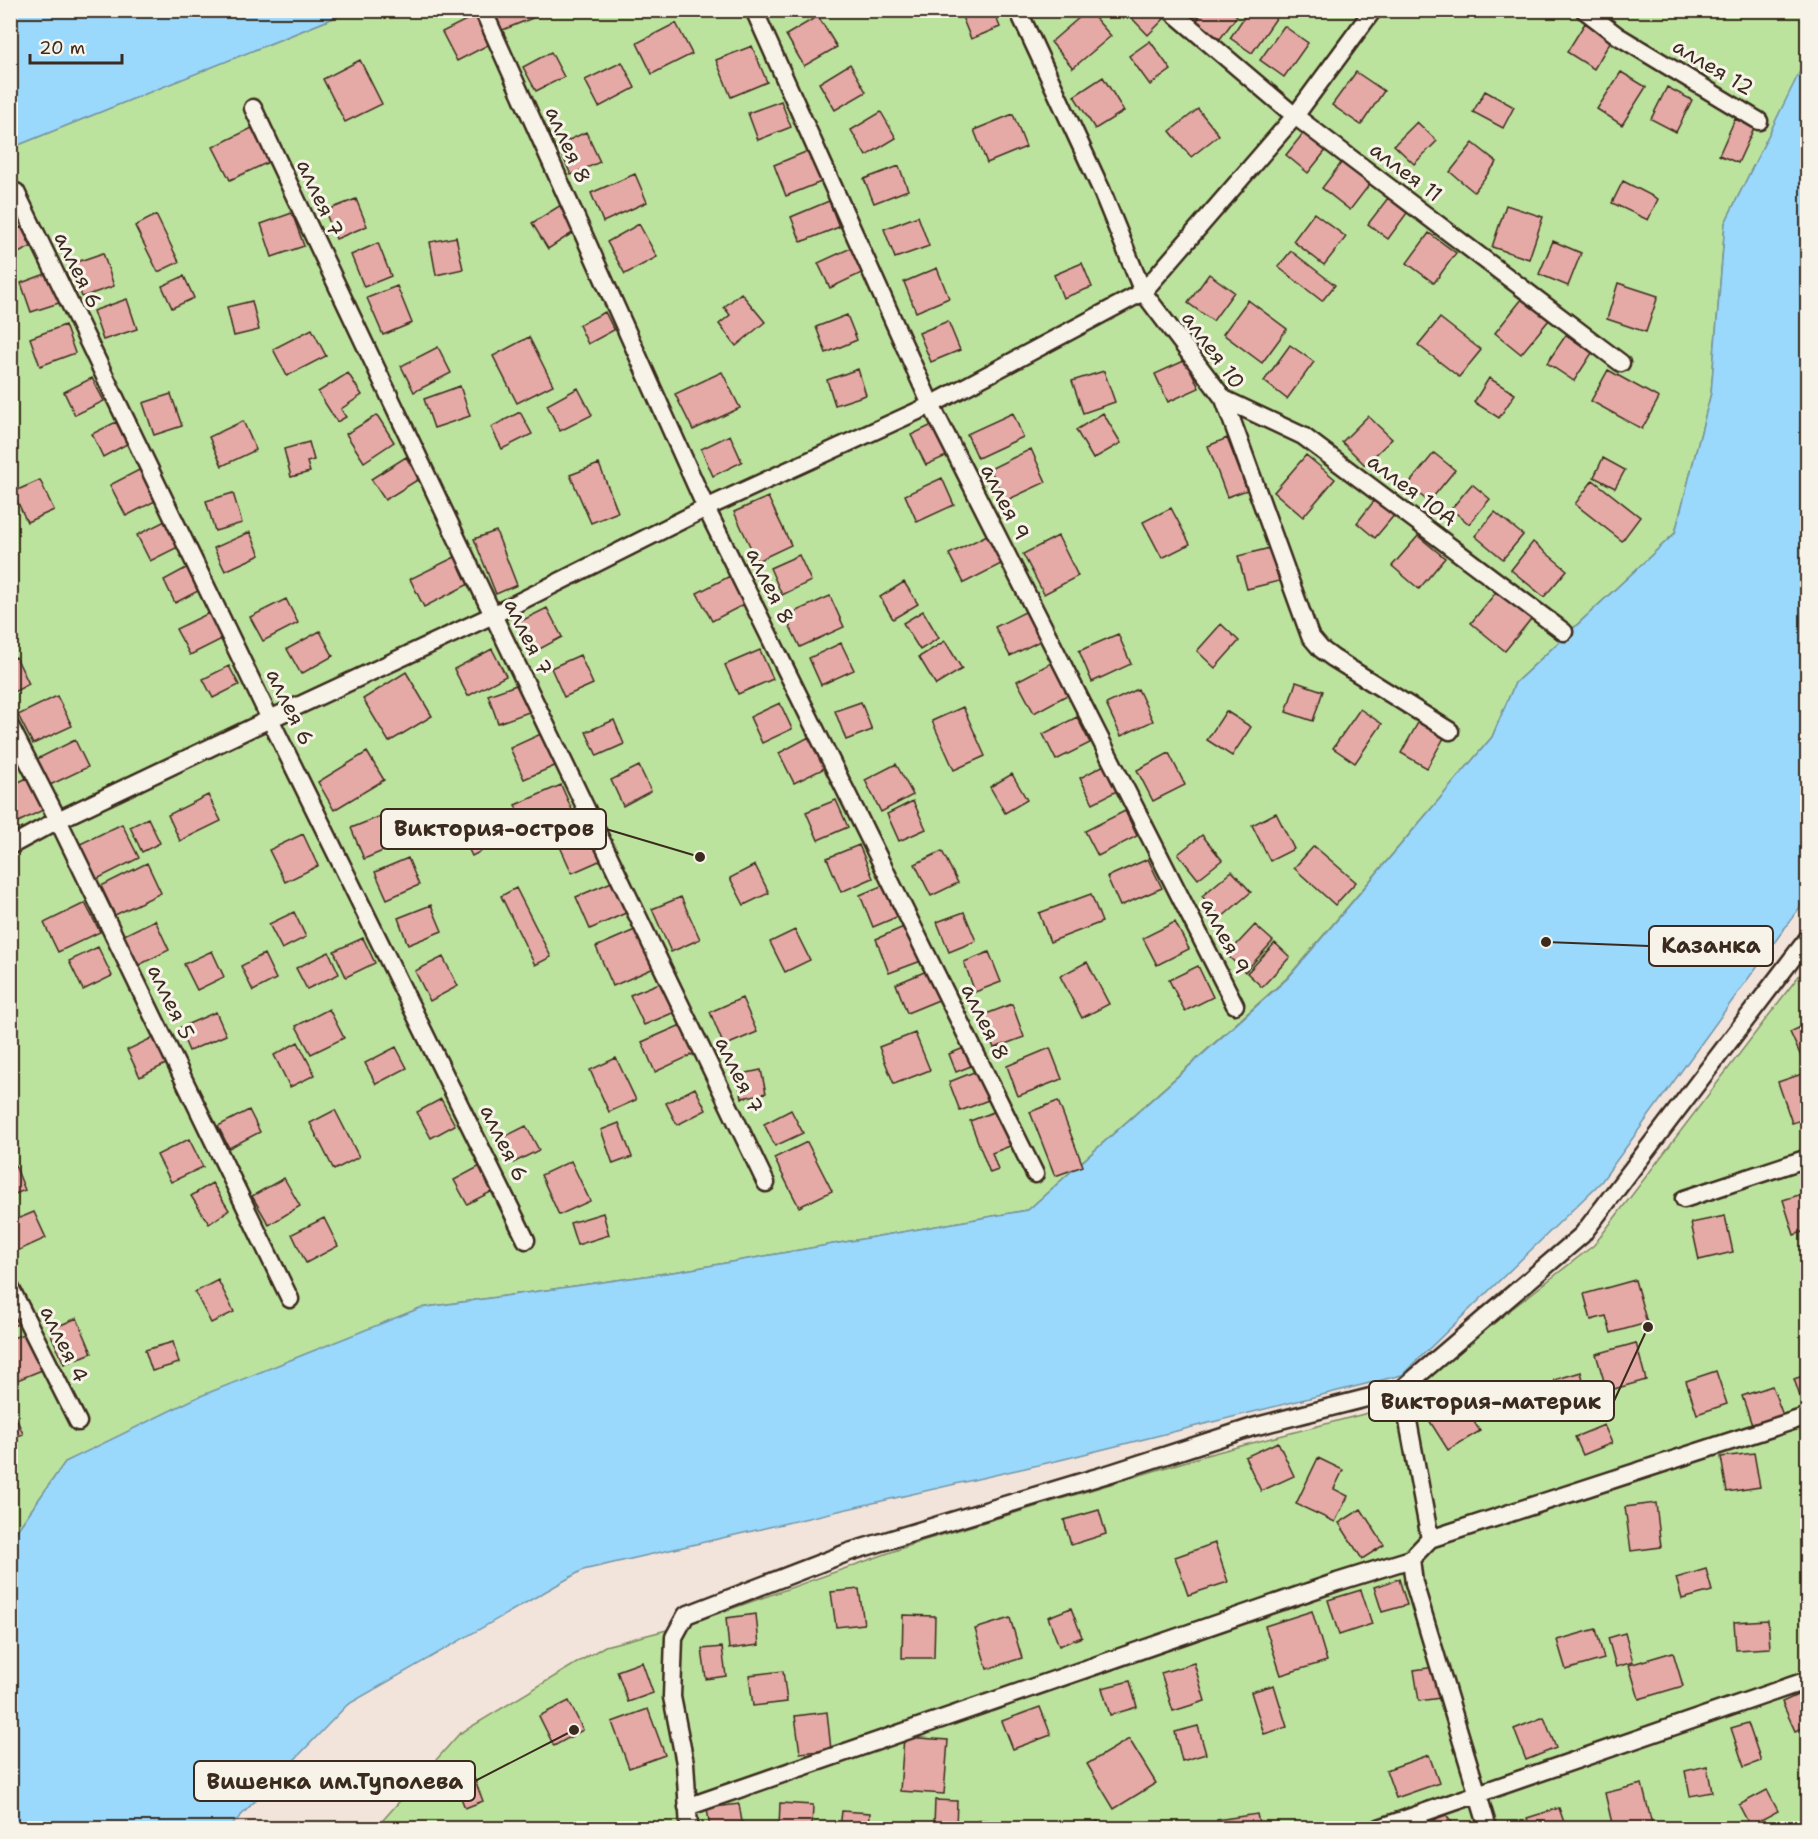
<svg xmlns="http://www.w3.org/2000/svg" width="1818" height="1839" font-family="'Shantell Sans',sans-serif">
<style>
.green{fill:#bce39e;stroke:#7c865e;stroke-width:1.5}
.water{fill:#9ad9fc;stroke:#7493a3;stroke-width:1.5}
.building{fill:#e5aaa6;stroke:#3b2a1e;stroke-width:1.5}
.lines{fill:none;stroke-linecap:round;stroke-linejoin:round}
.service-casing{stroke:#3b2a1e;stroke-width:21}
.service{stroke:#f7f3e8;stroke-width:16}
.labels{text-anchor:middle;stroke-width:6;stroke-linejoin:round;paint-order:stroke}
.street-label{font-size:21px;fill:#3b2a1e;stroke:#f7f3e8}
.leader{fill:none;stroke:#3b2a1e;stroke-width:2}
.callout-dot{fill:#3b2a1e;stroke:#f7f3e8;stroke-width:2}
.callout{fill:#f7f3e8;stroke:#3b2a1e;stroke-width:2}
.callout-label{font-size:22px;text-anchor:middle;font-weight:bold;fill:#3b2a1e}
</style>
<rect width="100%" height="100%" fill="#f3e4db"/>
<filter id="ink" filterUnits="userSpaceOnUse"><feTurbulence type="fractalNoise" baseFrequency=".0167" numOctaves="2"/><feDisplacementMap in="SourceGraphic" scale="12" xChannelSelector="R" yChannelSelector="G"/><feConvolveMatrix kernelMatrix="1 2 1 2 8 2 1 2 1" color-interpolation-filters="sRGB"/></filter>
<g filter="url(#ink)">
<!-- green -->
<path class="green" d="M351,11H1807V58L1725,223L1711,393L1675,533L1515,683L1492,737L1288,977L1028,1210L680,1271L420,1308L65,1462L11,1539V148Z
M1807,965V1828H376L459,1734L605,1646L686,1625L922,1541L1210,1454L1383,1409L1594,1245Z"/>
<!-- water -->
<path class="water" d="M11,10H351V11L11,148Z
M1807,57V894L1800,907L1601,1182L1402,1375L1060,1460L583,1570L347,1705L229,1828H11V1539L65,1462L198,1397L420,1308L680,1271L1028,1210L1288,978L1492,737L1515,683L1675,533L1711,393L1725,223Z"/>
<!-- building -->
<path class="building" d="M491,10H538L540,15L500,31Z
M962,10H993L1000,27L971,39L960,12Z
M1088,10L1111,36L1073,68L1051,42Z
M1124,10H1156L1164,19L1148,35Z
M1204,10H1230L1237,16L1220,39L1196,22Z
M1249,10H1268L1277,17L1252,53L1230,38Z
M476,15L490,44L457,61L442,32Z
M818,16L837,47L804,66L786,35Z
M676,23L692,54L652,74L637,43Z
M1585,23L1612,39L1594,69L1567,52Z
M1284,26L1308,43L1284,77L1260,60Z
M1150,41L1171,70L1150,85L1129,56Z
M752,46L767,82L731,97L716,60Z
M551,52L564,77L536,91L523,67Z
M360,60L382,104L345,122L323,79Z
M622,62L635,88L599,107L585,80Z
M850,64L866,92L835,110L819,83Z
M1356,72L1384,91L1361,125L1332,105Z
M1621,72L1646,87L1622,125L1597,109Z
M1103,77L1124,111L1095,129L1074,96Z
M1667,87L1692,100L1676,132L1651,119Z
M1485,91L1514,107L1503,128L1473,112Z
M781,101L791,127L758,140L748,113Z
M1198,109L1219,135L1191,157L1170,131Z
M881,112L896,138L866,156L851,130Z
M1013,114L1026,147L987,163L974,130Z
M1735,119L1754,128L1738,163L1719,155Z
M1417,122L1437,141L1414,164L1394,145Z
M254,127L271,161L230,180L213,147Z
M1305,131L1327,149L1308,173L1286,155Z
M586,132L600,162L571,175L558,145Z
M1473,143L1497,162L1474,192L1450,172Z
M808,151L821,182L786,196L774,165Z
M1345,158L1373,180L1350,210L1322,188Z
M899,166L908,190L874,203L864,179Z
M635,174L647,202L603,222L591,193Z
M1623,181L1658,199L1648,220L1612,203Z
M10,198L18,220L10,222Z
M1388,198L1407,213L1388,239L1368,224Z
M356,199L367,226L336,239L325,211Z
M829,201L839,227L801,242L791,217Z
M561,205L577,230L548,249L532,223Z
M1506,205L1543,217L1529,259L1492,247Z
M292,213L304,246L272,257L261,224Z
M1314,213L1346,237L1324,265L1293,241Z
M156,215L179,262L158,272L135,226Z
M918,216L929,246L895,258L884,229Z
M639,224L657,257L625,274L607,242Z
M21,227L31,247L10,257V232Z
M1429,233L1456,253L1434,283L1407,263Z
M456,237L463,269L436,275L430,242Z
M1553,241L1581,253L1568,286L1539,274Z
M378,243L391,276L364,287L351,255Z
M853,247L864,272L830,288L818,263Z
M1291,251L1335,285L1322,301L1278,267Z
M103,253L114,286L82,297L71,264Z
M1082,263L1092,287L1063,298L1054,275Z
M937,268L949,298L916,312L904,282Z
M51,272L62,302L31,312L21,283Z
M1209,274L1234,292L1213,321L1188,303Z
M184,276L194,298L172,308L162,286Z
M1618,283L1658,296L1646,332L1607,319Z
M397,286L412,323L383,335L367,298Z
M741,293L765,322L736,346L719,324L730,315L724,307Z
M127,299L137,329L103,340L93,311Z
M1522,299L1549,320L1521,354L1495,333Z
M1248,300L1287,329L1262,363L1223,334Z
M252,301L259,330L234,336L227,307Z
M605,312L614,330L588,344L579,325Z
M847,315L857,340L826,353L816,327Z
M1440,318L1481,350L1459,377L1418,345Z
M948,321L960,350L931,362L919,333Z
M65,325L75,353L40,366L30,338Z
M312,329L326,356L287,376L273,349Z
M1566,335L1592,353L1574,381L1547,363Z
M529,337L553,385L517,403L493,356Z
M1290,345L1314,362L1287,399L1264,381Z
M438,347L451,373L414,392L401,366Z
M1186,360L1199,388L1168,402L1155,374Z
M858,369L866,395L835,405L827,380Z
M1608,370L1659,398L1642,429L1591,401Z
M1104,371L1115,402L1083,413L1072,381Z
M722,372L740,408L693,430L675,394Z
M348,373L362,395L341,409L346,417L337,422L318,392Z
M92,378L104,401L75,415L64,392Z
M1489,378L1515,394L1499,418L1474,402Z
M460,386L470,416L434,428L424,399Z
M578,388L592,415L560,431L547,405Z
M171,394L182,426L154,435L143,403Z
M520,412L532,434L502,449L491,427Z
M1013,413L1023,437L978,458L967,434Z
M1103,413L1121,443L1093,459L1076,430Z
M377,415L394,442L364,462L346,434Z
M1368,416L1392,439L1365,465L1342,442Z
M243,421L256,450L222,466L209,437Z
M116,422L127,444L103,457L92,434Z
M938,422L953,453L926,465L911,435Z
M730,435L742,462L713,476L701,449Z
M1227,438L1247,490L1227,497L1208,446Z
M309,442L314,460L307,462L310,472L291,477L284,449Z
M1031,449L1046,482L1005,501L990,469Z
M1434,453L1455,470L1429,502L1408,485Z
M1306,455L1335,479L1303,517L1274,492Z
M406,457L419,479L385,500L371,479Z
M1603,458L1625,470L1615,488L1594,477Z
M599,464L618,512L591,523L570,475Z
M143,468L159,499L126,516L110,485Z
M942,478L954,505L917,522L905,495Z
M40,480L54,510L27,522L13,492Z
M1593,480L1640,517L1622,541L1575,504Z
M1472,484L1490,499L1469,524L1451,509Z
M233,493L242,523L215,531L206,501Z
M768,497L791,545L757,561L734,512Z
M1377,497L1396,513L1375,538L1357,523Z
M1171,508L1190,544L1162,558L1143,522Z
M1495,512L1523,535L1503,559L1475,536Z
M167,520L180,546L150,561L137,535Z
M496,531L517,585L496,594L474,539Z
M250,532L260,555L225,571L214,548Z
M989,534L1003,563L964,583L949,554Z
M1058,536L1078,576L1044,594L1023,554Z
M1418,536L1445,558L1419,589L1392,566Z
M1533,542L1567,570L1544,597L1511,570Z
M1270,548L1279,581L1247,589L1238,556Z
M799,555L811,581L782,595L770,568Z
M457,556L471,583L424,607L410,579Z
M188,567L200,590L175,603L164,580Z
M730,576L745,604L712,621L697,593Z
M904,582L918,604L893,619L880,597Z
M1497,591L1531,619L1505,651L1471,623Z
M830,596L844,627L800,647L785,616Z
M286,599L298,623L263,641L250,617Z
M547,608L562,637L534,652L519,622Z
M1033,608L1048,637L1010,656L995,627Z
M923,611L939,638L920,650L903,623Z
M209,613L222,639L190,655L176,629Z
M1221,624L1239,641L1215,668L1197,651Z
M320,631L333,656L301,674L287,649Z
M1118,634L1131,664L1092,682L1079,651Z
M945,641L962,669L936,685L919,657Z
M841,643L854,670L821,685L809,658Z
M492,649L506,676L468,696L454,669Z
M760,650L773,679L738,694L725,665Z
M580,655L593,684L564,697L551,668Z
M16,657L29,684L10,694V660Z
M1055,661L1071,693L1034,713L1017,681Z
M229,666L239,685L213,698L203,679Z
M406,672L432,716L389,742L363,699Z
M1296,682L1323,691L1313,721L1286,712Z
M519,684L529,712L498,723L488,695Z
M1138,689L1153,721L1121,736L1106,704Z
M57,696L72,726L33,744L18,715Z
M861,702L872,730L846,740L835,711Z
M780,703L792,729L762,743L750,717Z
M963,707L985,756L954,770L932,721Z
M1360,709L1382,724L1355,763L1333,748Z
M1226,711L1251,727L1232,756L1207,740Z
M1077,717L1090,743L1056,760L1043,734Z
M614,720L624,744L597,756L586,732Z
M1419,721L1445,736L1427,768L1401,753Z
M543,733L557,765L524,779L510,748Z
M809,737L825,768L794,783L779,753Z
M75,740L88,767L50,785L37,759Z
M10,746L20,766L10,771Z
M367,752L384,780L334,810L318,782Z
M1169,753L1185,785L1153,801L1137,770Z
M896,764L913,795L881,812L865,780Z
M1104,765L1117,791L1093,803L1080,778Z
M639,766L651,791L623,806L611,780Z
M1012,774L1027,800L1005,813L990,787Z
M27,778L43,810L10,826V786Z
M561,785L573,812L527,832L515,805Z
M208,795L221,821L180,841L168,815Z
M836,800L848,827L818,840L806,812Z
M913,801L926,829L899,841L887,814Z
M1125,811L1137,836L1098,856L1085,831Z
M391,812L404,842L364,859L351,828Z
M480,813L495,844L472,856L457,825Z
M1276,813L1294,849L1270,861L1252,825Z
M148,818L160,843L142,852L130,827Z
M122,824L139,858L95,880L78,845Z
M592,825L606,858L572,873L557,840Z
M303,834L318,866L285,882L269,850Z
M1202,835L1222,860L1198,879L1178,854Z
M859,845L873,878L841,892L827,858Z
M1314,846L1356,882L1335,905L1294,868Z
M942,851L958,883L931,896L915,864Z
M408,858L419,885L387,899L375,872Z
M1148,859L1162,888L1120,906L1107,877Z
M147,863L161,893L115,915L101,886Z
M755,865L769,893L744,905L730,878Z
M1232,871L1251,892L1221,918L1202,896Z
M614,881L628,912L590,929L576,897Z
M886,884L899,916L873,927L860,895Z
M516,888L551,957L535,965L501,896Z
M1091,894L1102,922L1050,942L1039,913Z
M681,897L700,939L671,952L652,909Z
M85,903L100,932L58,952L44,923Z
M431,905L442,931L408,945L398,918Z
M294,912L306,937L282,949L269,924Z
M964,912L976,941L949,952L937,922Z
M155,920L169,950L137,966L122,936Z
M1175,922L1189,949L1157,965L1143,938Z
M1255,925L1273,941L1245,972L1227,955Z
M906,926L921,961L889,973L876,939Z
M637,929L654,968L613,986L596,947Z
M795,930L810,960L785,972L770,942Z
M363,938L375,963L346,977L334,951Z
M1275,943L1290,957L1262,987L1247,973Z
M98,947L112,976L83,990L69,961Z
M212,951L224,977L197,990L184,964Z
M329,952L339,974L307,989L296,968Z
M989,952L1001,982L975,992L964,962Z
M264,954L276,979L253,991L241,966Z
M443,957L458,986L430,1001L415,971Z
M1087,962L1109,1004L1082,1018L1060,976Z
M1198,966L1213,997L1185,1011L1169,980Z
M929,970L941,999L907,1013L896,984Z
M662,982L675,1012L644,1025L630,995Z
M742,998L757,1032L724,1046L710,1012Z
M1012,1004L1024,1037L994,1048L981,1016Z
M329,1009L344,1038L311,1054L296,1026Z
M216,1012L226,1035L189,1051L179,1028Z
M1807,1024L1808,1062L1804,1063L1790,1032Z
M681,1025L694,1054L655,1072L642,1042Z
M915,1033L930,1070L894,1084L879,1047Z
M154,1037L168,1063L140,1077L127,1050Z
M298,1042L315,1075L290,1087L274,1055Z
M969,1046L976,1064L956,1072L949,1054Z
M396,1047L407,1068L376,1084L365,1063Z
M1050,1048L1062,1079L1018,1096L1007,1066Z
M616,1058L636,1100L609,1112L590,1070Z
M761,1070L766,1093L742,1098L737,1075Z
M979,1070L991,1099L960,1111L949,1082Z
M1808,1072V1118L1792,1123L1778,1082Z
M695,1088L706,1110L677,1125L666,1103Z
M441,1099L455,1125L431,1138L417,1112Z
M1058,1101L1083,1166L1055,1176L1030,1112Z
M249,1110L260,1132L229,1148L218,1126Z
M335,1110L359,1157L334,1170L310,1123Z
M791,1110L803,1133L775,1146L764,1124Z
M996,1111L1010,1146L992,1153L998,1170L990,1173L970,1121Z
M619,1123L632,1157L613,1164L601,1130Z
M526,1126L539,1150L513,1163L500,1139Z
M189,1139L203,1167L171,1182L157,1155Z
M807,1142L832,1191L799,1207L774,1158Z
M571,1161L590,1201L559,1215L541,1175Z
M484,1164L497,1189L467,1204L454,1180Z
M15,1165L25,1190L10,1196V1166Z
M284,1178L300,1206L269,1225L252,1196Z
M212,1183L229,1210L209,1224L191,1196Z
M1808,1192V1230L1794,1235L1783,1200Z
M34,1212L46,1238L15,1252L10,1242V1222Z
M603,1213L609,1235L577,1245L570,1223Z
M1725,1216L1733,1252L1699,1260L1691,1223Z
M324,1218L338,1246L306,1263L292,1234Z
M218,1280L234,1312L211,1323L195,1292Z
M1635,1280L1647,1323L1611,1333L1606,1316L1591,1320L1584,1294Z
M10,1306L18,1324L10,1327Z
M77,1318L92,1353L64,1364L49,1330Z
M26,1333L42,1370L10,1383V1339Z
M173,1342L179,1363L152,1371L145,1350Z
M1636,1343L1646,1380L1607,1391L1596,1354Z
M1716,1371L1727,1404L1697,1414L1686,1381Z
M1581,1372L1589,1403L1563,1411L1554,1380Z
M1808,1374V1407L1804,1408L1794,1379Z
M1772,1386L1784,1418L1753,1428L1742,1396Z
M1460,1400L1480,1431L1448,1450L1429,1420Z
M10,1403L23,1434L10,1439Z
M1604,1425L1612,1443L1583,1455L1575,1437Z
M1278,1442L1294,1476L1261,1491L1245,1457Z
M1754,1453L1760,1487L1727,1492L1721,1457Z
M1318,1458L1343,1470L1334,1489L1348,1496L1335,1522L1296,1504Z
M1656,1503L1661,1547L1631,1551L1625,1507Z
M1361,1509L1384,1545L1362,1559L1339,1523Z
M1099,1510L1106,1534L1071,1545L1064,1520Z
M1215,1543L1228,1582L1188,1595L1175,1557Z
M1706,1569L1712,1591L1682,1599L1676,1578Z
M1399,1579L1407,1605L1382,1612L1374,1587Z
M859,1589L864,1624L836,1627L831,1592Z
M1361,1590L1372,1624L1339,1635L1328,1600Z
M1071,1608L1082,1637L1059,1646L1048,1617Z
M1312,1611L1327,1661L1281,1675L1265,1626Z
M756,1614L759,1645L729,1649L726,1618Z
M903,1615L935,1616L934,1658H902Z
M1010,1618L1022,1658L987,1669L975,1629Z
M1768,1620L1770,1648L1736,1650L1734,1622Z
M1596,1629L1604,1659L1566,1670L1557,1640Z
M1625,1633L1633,1662L1616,1667L1608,1638Z
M722,1647L726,1676L706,1679L702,1649Z
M1673,1652L1683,1686L1639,1699L1629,1665Z
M642,1662L653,1693L628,1702L617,1671Z
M1194,1663L1205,1701L1173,1711L1161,1673Z
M1435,1667L1440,1698L1419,1701L1414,1670Z
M783,1671L787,1702L753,1706L749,1675Z
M1130,1681L1137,1707L1110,1715L1102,1688Z
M1274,1685L1287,1727L1264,1734L1251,1692Z
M1804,1692L1808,1699V1726L1795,1731L1782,1702Z
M569,1701L583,1730L554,1746L539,1716Z
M1040,1707L1051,1735L1013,1749L1002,1721Z
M648,1709L665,1755L629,1768L612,1722Z
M827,1712L831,1750L800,1753L795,1716Z
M1544,1717L1556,1748L1526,1760L1514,1729Z
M1748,1723L1761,1761L1744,1767L1731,1728Z
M1198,1726L1206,1754L1182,1761L1175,1732Z
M904,1737L948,1740L944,1794L900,1791Z
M1129,1739L1156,1783L1114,1809L1087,1764Z
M1429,1755L1439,1783L1396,1798L1386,1770Z
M1707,1766L1712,1792L1690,1796L1685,1771Z
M474,1778L483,1801L465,1808L456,1785Z
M1642,1784L1652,1824L1633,1828H1613L1605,1793Z
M1767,1790L1778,1811L1750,1826L1739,1805Z
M935,1800L957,1801L956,1827L934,1825Z
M780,1803L813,1805L812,1828H779Z
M739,1804L743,1828H710L707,1808Z
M1559,1808L1566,1828H1530L1527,1818Z
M842,1811L870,1813L869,1828H840Z
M1445,1813L1456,1828H1424Z
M1257,1814L1260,1828H1218L1217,1820Z
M978,1820L1009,1822V1828H977Z
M1098,1821L1101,1828H1077Z"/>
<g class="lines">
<!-- service casing -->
<g class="service-casing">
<path id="service" d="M483,10L706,508L1035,1174
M754,10L931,405L1235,1005
M1018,10L1101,189L1143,292L1224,399L1310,636L1321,649L1333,658L1450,731
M1170,10L1295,116L1621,363
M1584,10L1618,36L1759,121
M253,108L493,615L766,1183
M16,192L270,719L526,1240
M1224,399L1303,436L1564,632
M10,726L58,820L290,1299
M10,846L58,820L270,719L493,615L706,508L931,405L1143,292L1295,116L1373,10
M1684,1199L1808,1158
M10,1287L78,1422
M1402,1389L1430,1539L1411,1559L1414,1583L1488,1828
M1430,1539L1808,1416
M687,1807L1337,1582L1411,1559
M689,1828L685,1763L672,1697L674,1637L686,1615L849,1552L1111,1473L1253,1427L1402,1389L1582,1235L1808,938
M1379,1828L1808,1680"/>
</g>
<!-- service -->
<use href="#service" class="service"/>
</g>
</g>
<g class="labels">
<!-- street labels -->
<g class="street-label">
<text transform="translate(1713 67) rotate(31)" y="7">аллея 12</text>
<text transform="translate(568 145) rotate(66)" y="7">аллея 8</text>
<text transform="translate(1406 172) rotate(37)" y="7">аллея 11</text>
<text transform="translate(320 198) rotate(65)" y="7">аллея 7</text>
<text transform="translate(78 270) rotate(64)" y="7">аллея 6</text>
<text transform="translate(1213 350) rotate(54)" y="7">аллея 10</text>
<text transform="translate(1412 490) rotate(37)" y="7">аллея 10А</text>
<text transform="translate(1005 502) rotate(63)" y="7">аллея 9</text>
<text transform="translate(770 586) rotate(64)" y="7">аллея 8</text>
<text transform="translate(528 637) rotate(64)" y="7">аллея 7</text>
<text transform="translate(290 707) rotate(64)" y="7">аллея 6</text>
<text transform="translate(1225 936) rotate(63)" y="7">аллея 9</text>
<text transform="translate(171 1002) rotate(64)" y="7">аллея 5</text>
<text transform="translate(985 1022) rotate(64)" y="7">аллея 8</text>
<text transform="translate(739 1075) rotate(64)" y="7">аллея 7</text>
<text transform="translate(504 1143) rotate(64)" y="7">аллея 6</text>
<text transform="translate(64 1344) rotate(64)" y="7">аллея 4</text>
</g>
</g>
<!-- callouts -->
<path class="leader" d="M700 857L606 829M1546 942L1649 946M1648 1327L1614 1401M574 1730L475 1781"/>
<g class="callout-dot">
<circle cx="700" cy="857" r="6"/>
<circle cx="1546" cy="942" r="6"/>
<circle cx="1648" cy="1327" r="6"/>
<circle cx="574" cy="1730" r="6"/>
</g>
<g class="callout">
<rect x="381" y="809" width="225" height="40" rx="6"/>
<rect x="1649" y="926" width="124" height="40" rx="6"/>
<rect x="1369" y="1381" width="245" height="40" rx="6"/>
<rect x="194" y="1761" width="281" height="40" rx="6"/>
</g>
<g class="callout-label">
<text x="494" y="836">Виктория-остров</text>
<text x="1711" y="953">Казанка</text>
<text x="1491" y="1409">Виктория-материк</text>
<text x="335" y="1789">Вишенка им.Туполева</text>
</g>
<!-- margin -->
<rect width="1818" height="1839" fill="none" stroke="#f7f3e8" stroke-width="36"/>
<rect x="18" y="18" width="1782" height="1803" fill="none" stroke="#3b2a1e" stroke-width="2" filter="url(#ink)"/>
<!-- scale -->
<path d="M30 54v9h92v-9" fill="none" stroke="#3b2a1e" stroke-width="3"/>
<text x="39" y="54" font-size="18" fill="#3b2a1e" stroke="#f7f3e8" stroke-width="4.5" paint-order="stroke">20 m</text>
</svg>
